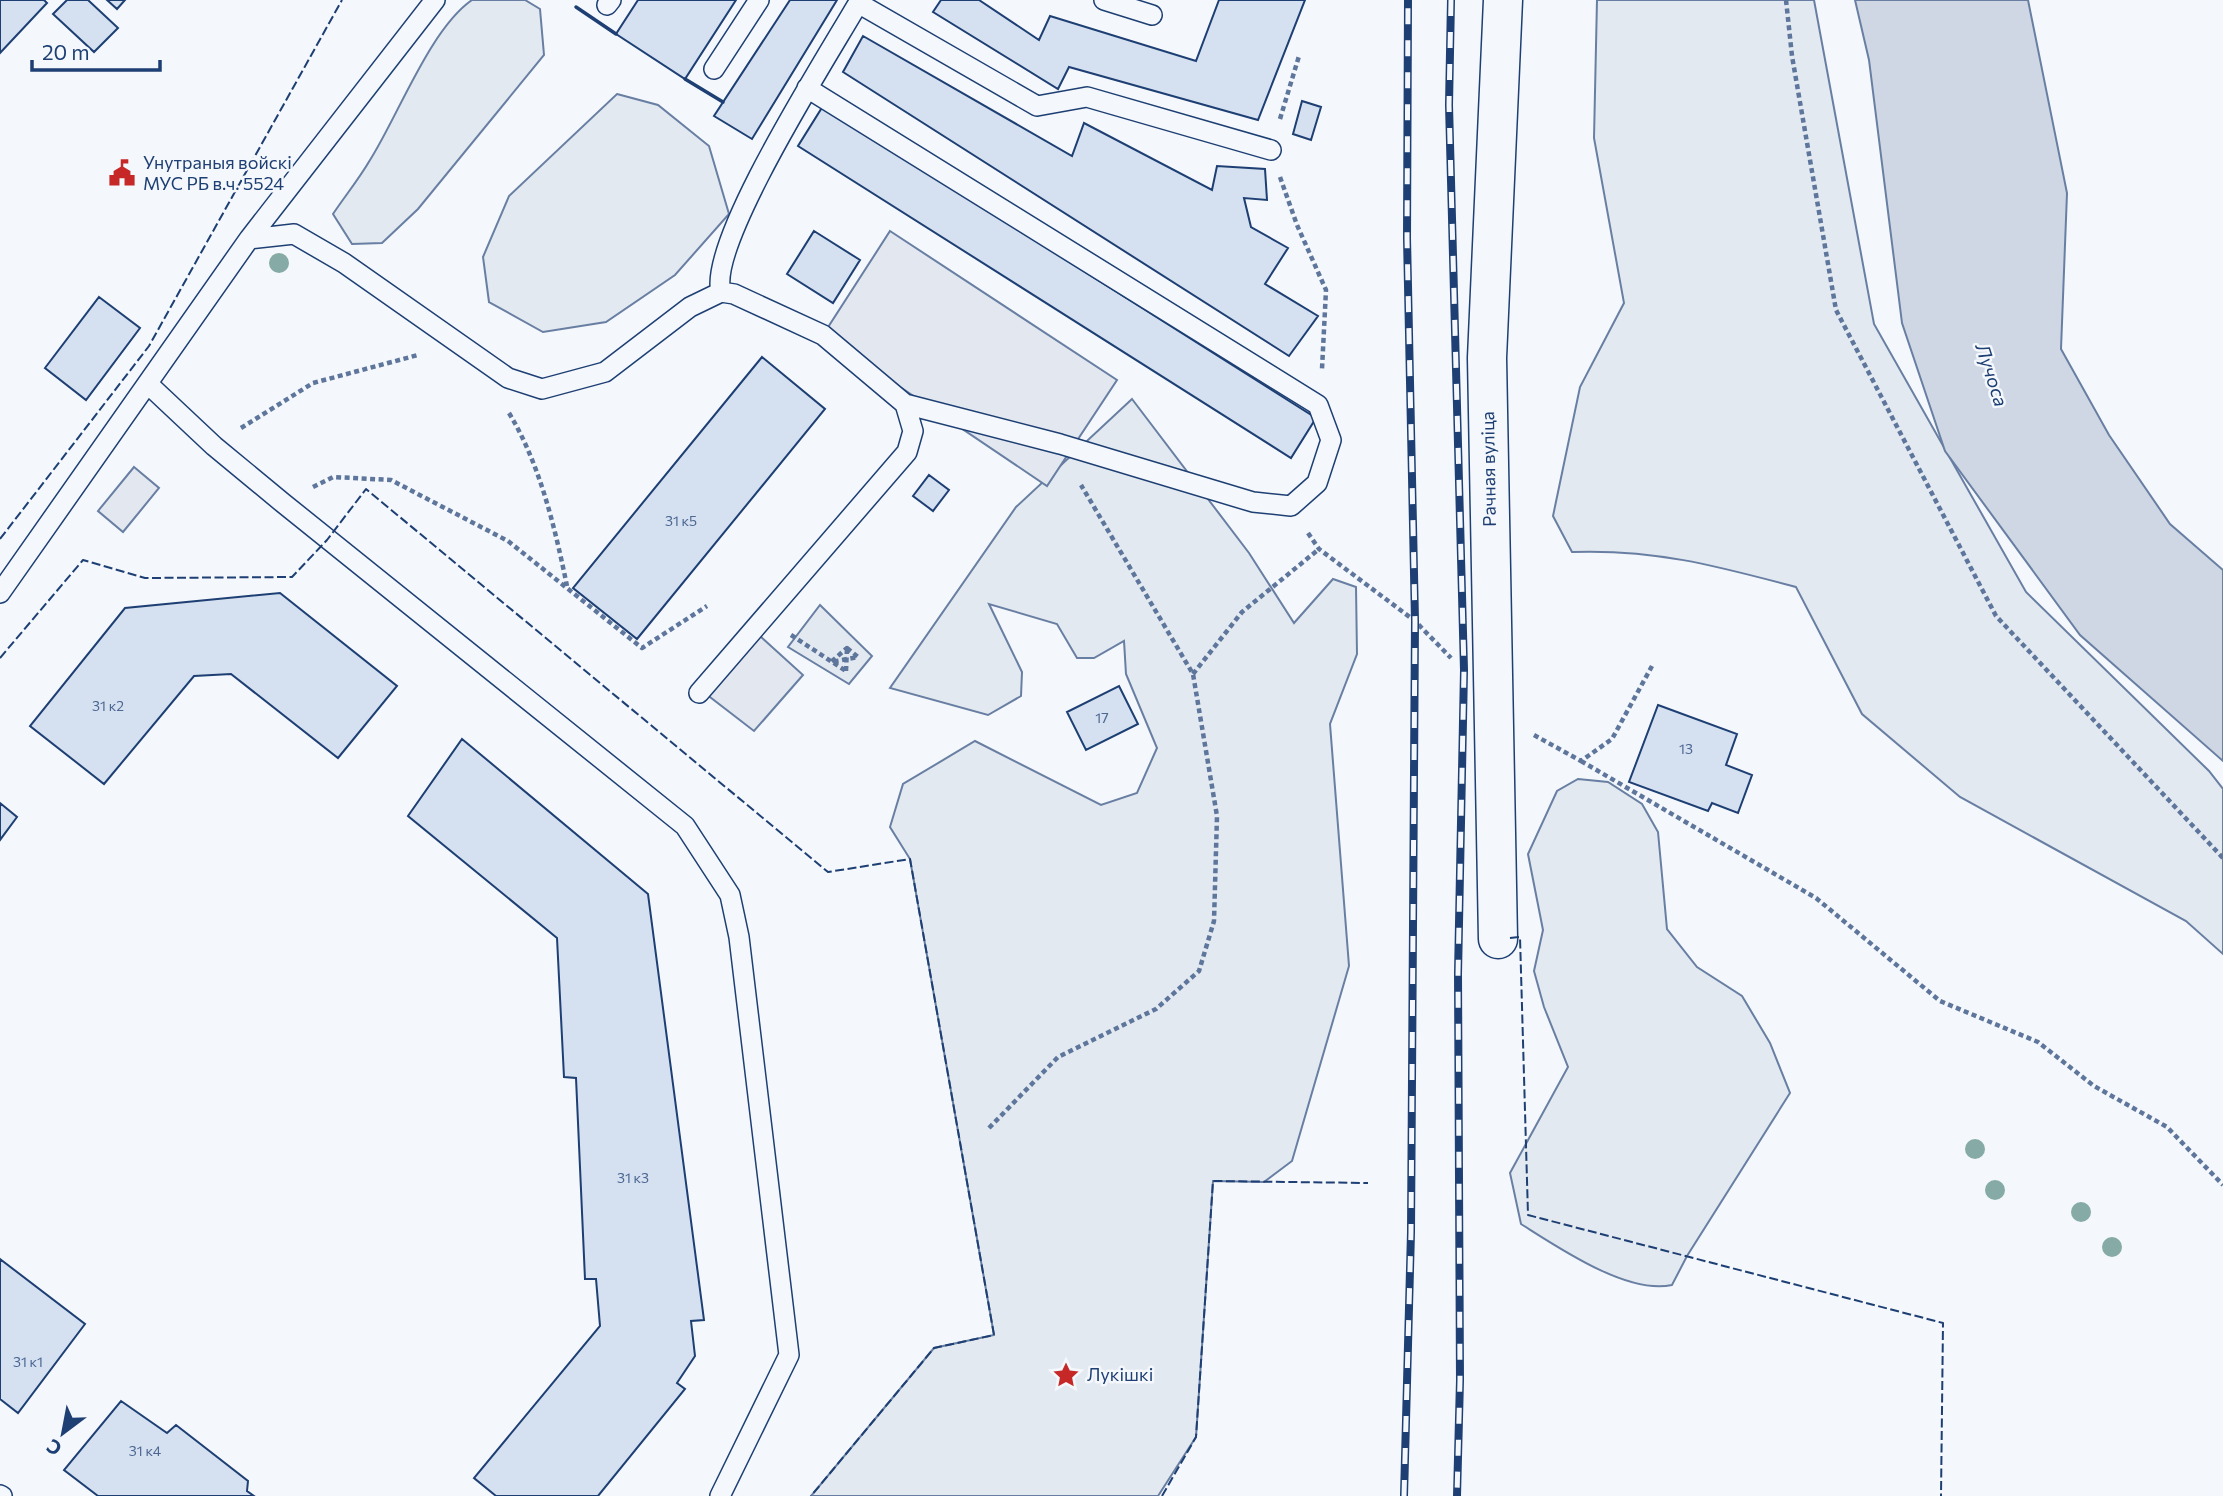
<svg xmlns="http://www.w3.org/2000/svg" width="2223" height="1496" font-family="Commissioner,sans-serif">
<style>
.green{fill:#e3e9f0;stroke:#687fa3;stroke-width:2}
.parking{fill:#e3e8f0;stroke:#687fa3;stroke-width:2}
.water{fill:#cfd7e4;stroke:#687fa3;stroke-width:2}
.building{fill:#d5e0f0;stroke:#1d3f73;stroke-width:2}
.lines{fill:none;stroke-linecap:round;stroke-linejoin:round}
.service-casing{stroke:#1d3f73;stroke-width:22}
.minor-casing{stroke:#1d3f73;stroke-width:41}
.path{stroke:#5e769c;stroke-width:4.5;stroke-dasharray:5 3.5;stroke-linecap:butt}
.service{stroke:#f4f7fb;stroke-width:19}
.minor{stroke:#f4f7fb;stroke-width:38}
.rail-casing{stroke:#1d3f73;stroke-width:8}
.rail{stroke:#f4f7fb;stroke-width:5;stroke-dasharray:16;stroke-linecap:butt}
.fence{stroke:#1d3f73;stroke-width:2;stroke-dasharray:9 3.5;stroke-linecap:butt}
.wall{stroke:#1d3f73;stroke-width:3.5}
.tree{fill:#86aba6}
.labels{text-anchor:middle;stroke-width:5;stroke-linejoin:round;paint-order:stroke}
.number-label{font-size:14px;fill:#4b6792}
.poi-label{font-size:18px;fill:#1d3f73;stroke:#f4f7fb;text-anchor:start}
.street-label{font-size:18px;fill:#1d3f73;stroke:#f4f7fb}
.water-label{font-size:19px;font-style:italic;fill:#1d3f73;stroke:#f4f7fb}
</style>
<rect width="100%" height="100%" fill="#f4f7fb"/>
<!-- green -->
<path class="green" d="M472,0H525L540,9L544,55L418,209L382,243L352,244L333,214C345,196 359,179 370,160C398,116 430,29 472,0Z
M1597,0H1814L1874,324L2026,592L2209,771L2223,789V954L2186,921L1960,797L1862,714L1796,587C1717,566 1655,549 1572,552L1553,516L1580,387L1624,303L1594,138Z
M617,94L658,105L709,146L729,214L675,275L606,322L543,332L489,302L483,257L509,196Z
M1132,399L1249,553L1294,623L1333,579L1356,587L1357,654L1330,724L1349,966L1292,1161L1264,1182L1213,1181L1196,1437L1158,1496H811L934,1348L994,1335L910,859L890,827L903,784L975,741L1101,805L1137,793L1157,748L1126,674L1124,641L1094,658H1077L1057,624L989,604L1022,672L1021,696L988,715L890,688L1016,507Z
M820,605L872,656L849,684L788,647Z
M1578,779L1608,782L1642,804L1658,832L1667,929L1697,967L1742,996L1770,1043L1790,1093L1687,1256L1672,1285C1628,1295 1559,1248 1521,1224L1510,1173L1568,1067L1544,1007L1534,971L1543,930L1528,854L1557,791Z"/>
<!-- parking -->
<path class="parking" d="M890,231L1117,380L1047,486L823,335Z
M134,467L159,488L123,532L98,511Z
M749,626L803,675L754,731L697,687Z"/>
<!-- water -->
<path class="water" d="M1855,0H2028L2067,193L2061,349L2109,435L2170,524L2223,570V761L2080,635L1945,451L1902,323L1869,60Z"/>
<!-- building -->
<path class="building" d="M0,0H44L47,3L0,53Z
M67,0H88L118,28L94,52L53,14Z
M107,0H125L117,9Z
M638,0H736L685,79L616,34Z
M790,0H837L752,139L714,116Z
M941,0H979L1039,40L1050,16L1196,61L1219,0H1305L1258,120L1069,67L1058,89L933,12Z
M863,36L1072,156L1084,123L1212,190L1217,166L1265,169L1267,200L1244,198L1251,227L1288,248L1265,284L1318,316L1289,356L843,72Z
M1302,101L1321,107L1311,140L1293,134Z
M823,106L1316,418L1291,458L798,146Z
M814,231L860,260L833,303L787,274Z
M99,297L140,328L86,400L45,368Z
M762,357L825,409L637,639L573,588Z
M929,475L949,490L933,511L913,496Z
M280,593L397,686L338,758L231,674L194,676L104,784L30,726L125,608Z
M1119,686L1138,724L1086,750L1067,712Z
M1658,705L1737,734L1726,765L1752,775L1738,813L1712,803L1708,811L1629,782Z
M462,739L648,894L704,1320L691,1321L695,1356L677,1383L685,1389L598,1496H496L474,1478L600,1326L596,1279H585L576,1078L564,1077L557,938L408,816Z
M0,803L17,817L0,840Z
M0,1259L85,1324L18,1413L0,1399Z
M121,1401L167,1433L176,1425L248,1481L247,1491L254,1496H98L64,1470Z"/>
<g class="lines">
<!-- service casing -->
<g class="service-casing">
<path id="service" d="M1104,0L1152,15
M858,3L1037,106L1087,97L1271,150
M607,5L611,0
M714,69L759,0
M807,88L1318,405L1331,440L1317,483L1291,506L1253,502L1060,444L905,404
M249,239L435,0
M721,292C707,243 831,51 860,0
M148,384L214,446L283,503L685,826L730,895L739,937L789,1355L720,1496
M0,593L249,239L294,234L344,263L508,378L542,389L605,372L690,307L721,292L734,294L823,335L905,404L913,431L907,452L699,693
M0,1495L2,1496"/>
</g>
<!-- minor casing -->
<g class="minor-casing">
<path id="minor" d="M1498,939L1487,358L1503,0"/>
</g>
<!-- path -->
<path class="path" d="M1786,0L1792,56L1836,310L1996,616L2223,858
M1280,119L1299,56
M1280,177L1297,225L1326,290L1322,369
M509,413C540,464 555,528 567,586
M241,428L313,383L418,355
M313,487L333,477L391,480L508,541L642,648L707,606
M1308,533L1319,549L1415,621L1451,658
M791,635L846,671
M847,648L858,657L831,662Z
M846,671L847,648
M1193,674L1242,612L1319,549
M1534,735L1581,761L1612,739L1652,666
M1581,761L1816,898L1940,1001L2038,1042L2094,1086L2167,1127L2223,1185
M989,1128L1058,1057L1156,1009L1199,971L1214,921L1217,816L1193,674L1081,485"/>
<!-- service -->
<use href="#service" class="service"/>
<!-- minor -->
<use href="#minor" class="minor"/>
<!-- rail casing -->
<g class="rail-casing">
<path id="rail" d="M1451,0L1449,105L1464,670L1458,974L1460,1380L1457,1496
M1404,1496L1411,1232L1415,621L1407,238L1408,0"/>
</g>
<!-- rail -->
<use href="#rail" class="rail"/>
<!-- fence -->
<path class="fence" d="M0,539L149,346L342,0
M0,658L83,560L145,578L292,577L327,540L366,489L828,872L910,859L994,1335L934,1348L811,1496
M1510,938L1520,937L1528,1215L1943,1323L1941,1496
M1162,1496L1196,1437L1213,1181L1368,1183"/>
<!-- wall -->
<path class="wall" d="M576,7L616,34
M685,79L723,102"/>
</g>
<!-- trees -->
<g class="tree">
<circle cx="279" cy="263" r="10"/>
<circle cx="1975" cy="1149" r="10"/>
<circle cx="1995" cy="1190" r="10"/>
<circle cx="2081" cy="1212" r="10"/>
<circle cx="2112" cy="1247" r="10"/>
</g>
<!-- icons -->
<defs>
<g id="civic-bare" transform="scale(2.1)"><path d="M-.6-6.5H3V-4.5H.6V-3L4-1V1h2V6H-6V1h2V-1L-.6-3ZM-1.2 2.5V6h2.4V2.5Z" fill="#c62828" stroke="#f4f7fb" stroke-width="2.5" paint-order="stroke"/></g>
<g id="sight-bare" transform="scale(2.1)"><path d="M0-6L1.8-2.2L6-1.7L2.9 1.2L3.7 5.4L0 3.3L-3.7 5.4L-2.9 1.2L-6-1.7L-1.8-2.2Z" fill="#c62828" stroke="#f4f7fb" stroke-width="2.5" paint-order="stroke"/></g>
</defs>
<g fill-rule="evenodd">
<use href="#civic-bare" x="122" y="173"/>
<use href="#sight-bare" x="1066" y="1375"/>
</g>
<g class="labels">
<!-- number labels -->
<g class="number-label">
<text x="681" y="526">31 к5</text>
<text x="108" y="711">31 к2</text>
<text x="1102" y="723">17</text>
<text x="1686" y="754">13</text>
<text x="633" y="1183">31 к3</text>
<text x="28" y="1367">31 к1</text>
<text x="145" y="1456">31 к4</text>
</g>
<!-- poi labels -->
<g class="poi-label">
<text x="143" y="169">Унутраныя войскі<tspan x="143" dy="21">МУС РБ в.ч. 5524</tspan></text>
<text x="1087" y="1381">Лукішкі</text>
</g>
<!-- street labels -->
<g class="street-label">
<text transform="translate(1489 469) rotate(-91)" y="6">Рачная вуліца</text>
</g>
<!-- water labels -->
<g class="water-label">
<text transform="translate(1992 375) rotate(72)" y="7">Лучоса</text>
</g>
</g>
<!-- north arrow -->
<g transform="translate(63 1433) rotate(212)" stroke="#f4f7fb" stroke-width="5" paint-order="stroke">
<path d="M0-5L12 26L0 18L-12 26Z" fill="#1d3f73"/>
<text y="-10" font-size="19" font-weight="bold" text-anchor="middle" fill="#1d3f73">С</text>
</g>
<!-- scale -->
<path d="M32 60v10h128v-10" fill="none" stroke="#1d3f73" stroke-width="3.5"/>
<text x="42" y="60" font-size="21" fill="#1d3f73" stroke="#f4f7fb" stroke-width="5" paint-order="stroke">20 m</text>
</svg>
